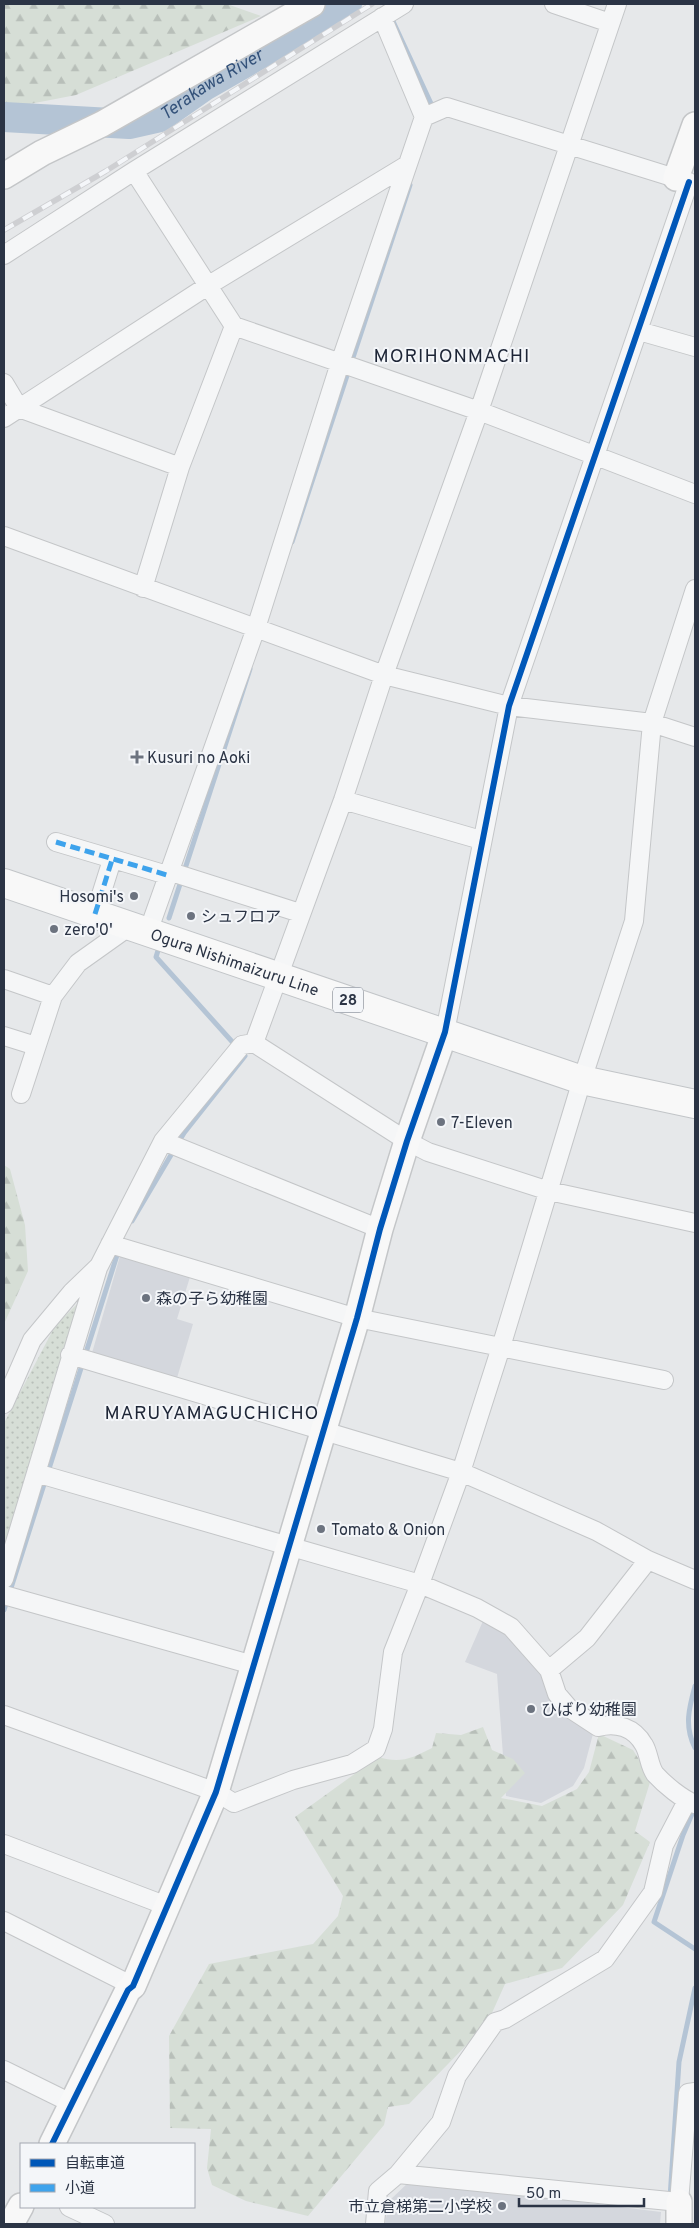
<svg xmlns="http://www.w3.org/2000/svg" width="699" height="2228" font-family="Overpass,'Noto Sans JP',sans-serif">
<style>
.built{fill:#d4d7dd}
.forest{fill:url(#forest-firs)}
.park{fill:url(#park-dots)}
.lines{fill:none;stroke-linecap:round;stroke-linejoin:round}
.stream{stroke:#b4c4d5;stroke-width:5}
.river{stroke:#b4c4d5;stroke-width:30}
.street-casing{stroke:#c4c6c8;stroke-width:20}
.secondary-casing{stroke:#c4c6c8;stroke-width:28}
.primary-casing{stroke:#c2c5c8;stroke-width:30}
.street{stroke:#f5f6f7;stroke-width:18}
.secondary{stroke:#f8f8f8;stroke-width:25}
.primary{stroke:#f8f8f8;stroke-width:28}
.rail-casing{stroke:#cecfd2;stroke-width:5.5}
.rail{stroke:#f4f6f9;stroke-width:4;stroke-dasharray:11;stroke-linecap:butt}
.quiet{stroke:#3ea3ec;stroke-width:5;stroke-dasharray:10 5;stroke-linecap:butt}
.cycleway-casing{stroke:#f4f6f9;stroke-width:9}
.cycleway{stroke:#0057b8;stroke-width:6}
.poi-dot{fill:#6c737f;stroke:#f4f6f9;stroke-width:2}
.labels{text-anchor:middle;stroke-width:4;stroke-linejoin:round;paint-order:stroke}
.shield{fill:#f4f6f9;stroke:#676e7b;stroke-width:1}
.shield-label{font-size:15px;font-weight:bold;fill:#2b3445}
.poi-label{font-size:16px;fill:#2b3445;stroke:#f4f6f9;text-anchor:start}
.street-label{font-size:16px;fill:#2b3445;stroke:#f4f6f9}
.water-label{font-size:18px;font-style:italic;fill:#34527a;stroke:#f4f6f9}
.quarter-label{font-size:19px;letter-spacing:1px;fill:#1d2536;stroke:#f4f6f9}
</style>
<defs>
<pattern id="forest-firs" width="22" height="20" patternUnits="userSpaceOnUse" patternTransform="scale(1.25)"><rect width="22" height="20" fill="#d6ded6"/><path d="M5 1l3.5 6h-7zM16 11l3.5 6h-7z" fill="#b8bfb9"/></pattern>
<pattern id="park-dots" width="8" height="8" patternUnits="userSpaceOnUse" patternTransform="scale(1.25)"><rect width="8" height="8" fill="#d6ded6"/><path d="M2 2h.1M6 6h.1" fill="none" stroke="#b8bfb9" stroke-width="1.8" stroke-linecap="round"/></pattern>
</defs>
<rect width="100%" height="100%" fill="#e6e8ea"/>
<!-- built -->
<path class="built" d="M120,1256L190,1277L177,1319L193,1324L177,1378L92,1353Z
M483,1621L518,1639L594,1730L584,1768L573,1786L541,1803L506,1796L497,1674L465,1662Z
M410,2181L661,2212L660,2224H385L389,2201Z"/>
<!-- forest -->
<path class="forest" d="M4,4H227L261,16L76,95L4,109Z
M4,1165L10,1169L25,1225L28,1271L4,1324Z
M483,1727L492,1750L513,1759L525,1773L501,1798L542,1806L577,1789L589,1772L599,1734L633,1750L651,1779L635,1831L650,1842L623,1905L562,1968L505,1984L487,2024L409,2104L388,2107L384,2125L308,2216L246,2201L212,2185L207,2168L211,2129L170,2128L169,2036L209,1964L313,1944L338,1916L343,1896L295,1817L378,1757C401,1764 412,1758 432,1748L436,1733L461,1735Z"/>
<!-- park -->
<path class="park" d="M84,1297L4,1563V1423L55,1326Z"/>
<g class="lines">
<!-- stream -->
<path class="stream" d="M385,4L434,110
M292,542L410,185
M169,918L250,669
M132,1221L184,1133L245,1056L156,957L160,944
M4,1610L119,1249
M695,1686C689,1708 684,1726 695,1748
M695,1807L683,1835L654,1922L695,1949
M670,2198L679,2062L695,1988"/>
<!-- river -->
<path class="river" id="s1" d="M4,117L129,124L160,117L204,86L347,4"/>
<!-- street casing -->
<g class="street-casing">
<path id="street" d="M554,4L610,23
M424,117L447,107L688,182
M134,171L234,326L479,411L695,494
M4,255L134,171L404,4
M639,331L695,347
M4,383L19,408L180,467
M4,418L209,285L407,165
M4,536L384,675L509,706L652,723L695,737
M143,588L180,467L234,326
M343,800L481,840
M56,842L167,875
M168,871L300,913
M95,914L112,860
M148,932L256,628L340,363L424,117L382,17
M4,979L53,996
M445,1032L509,706L689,182
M4,1036L36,1046
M254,1043L407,1141L428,1152L549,1191L695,1223
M21,1094L53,996L78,963L130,926
M163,1141L380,1229
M110,1244L357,1318L664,1380
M70,1355L461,1472L596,1531L648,1560L695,1580
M4,1404L32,1340L72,1292L99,1266L163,1141L242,1045L254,1043L343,800L384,675L479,411L617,4
M36,1473L420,1584L477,1608L511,1627L549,1670L557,1694L569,1708L598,1727C616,1722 634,1727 644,1745C649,1753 649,1766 655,1774C665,1785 682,1799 695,1804
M4,1579L98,1268
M4,1595L253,1665
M549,1670L587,1638L648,1560
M4,1715L216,1792L234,1803L293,1780L352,1764L376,1749L383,1729L393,1652L420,1584L461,1472L501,1347L582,1080L634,921L652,723L695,589
M4,1844L167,1906
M4,1921L133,1986
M4,2070L71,2103
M398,2174L679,2202L688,2093L695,2092
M69,2207L105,2224
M375,2224L378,2191L398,2174L441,2122L457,2076L495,2022L505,2019L605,1959L653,1892L664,1845L687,1801"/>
</g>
<!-- secondary casing -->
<g class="secondary-casing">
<path id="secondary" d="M4,176L42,153L102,124L312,4
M676,178L695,125
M52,2144L128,1990L133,1986L216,1792L357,1318L380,1229L407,1141L445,1032
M11,2224L21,2206
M679,2224V2202"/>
</g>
<!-- primary casing -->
<g class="primary-casing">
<g id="primary">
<path id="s2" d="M4,883L582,1080L695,1104"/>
</g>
</g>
<!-- street -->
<use href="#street" class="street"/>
<!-- secondary -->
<use href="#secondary" class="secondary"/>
<!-- primary -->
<use href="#primary" class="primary"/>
<!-- rail casing -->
<g class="rail-casing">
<path id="rail" d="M4,230L106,171L372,4"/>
</g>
<!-- rail -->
<use href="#rail" class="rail"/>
<!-- quiet -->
<path class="quiet" d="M56,842L167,875
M95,914L112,860"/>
<!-- cycleway casing -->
<g class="cycleway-casing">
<path id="cycleway" d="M52,2144L128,1990L133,1986L216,1792L357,1318L380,1229L407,1141L445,1032L509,706L689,182"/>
</g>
<!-- cycleway -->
<use href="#cycleway" class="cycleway"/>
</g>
<!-- markers -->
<g class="poi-dot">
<path d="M134.5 749.5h5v5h5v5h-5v5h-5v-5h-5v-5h5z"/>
<circle cx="134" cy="896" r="5"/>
<circle cx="191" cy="916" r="5"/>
<circle cx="54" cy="929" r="5"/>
<circle cx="441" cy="1122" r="5"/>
<circle cx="146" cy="1298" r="5"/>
<circle cx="321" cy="1529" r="5"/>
<circle cx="531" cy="1709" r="5"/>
<circle cx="502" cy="2206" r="5"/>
</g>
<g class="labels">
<!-- shield labels -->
<rect class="shield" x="333" y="987.5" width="30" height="25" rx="4"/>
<g class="shield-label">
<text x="348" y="1005">28</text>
</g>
<!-- poi labels -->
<g class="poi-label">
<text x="147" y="763">Kusuri no Aoki</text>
<text x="124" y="902" text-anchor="end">Hosomi's</text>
<text x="201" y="922">シュフロア</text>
<text x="64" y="935">zero'0'</text>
<text x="451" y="1128">7-Eleven</text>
<text x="156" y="1304">森の子ら幼稚園</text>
<text x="331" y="1535">Tomato &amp; Onion</text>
<text x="541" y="1715">ひばり幼稚園</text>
<text x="492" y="2212" text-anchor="end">市立倉梯第二小学校</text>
</g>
<!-- street labels -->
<g class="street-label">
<text dy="6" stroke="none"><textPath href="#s2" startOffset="244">Ogura Nishimaizuru Line</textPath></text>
</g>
<!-- water labels -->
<g class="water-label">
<text dy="6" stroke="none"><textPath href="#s1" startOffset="218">Terakawa River</textPath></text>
</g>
<!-- quarter labels -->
<g class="quarter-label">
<text x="452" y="362">MORIHONMACHI</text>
<text x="212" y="1419">MARUYAMAGUCHICHO</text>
</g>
</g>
<!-- border -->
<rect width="699" height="2228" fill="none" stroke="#2b3445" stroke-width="10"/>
<!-- legend -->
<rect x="20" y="2143" width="175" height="65" fill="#f4f6f9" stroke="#a4a8b1"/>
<rect x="30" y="2159" width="25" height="8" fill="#0057b8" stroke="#a4a8b1"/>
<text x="65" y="2168" font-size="15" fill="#2b3445">自転車道</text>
<rect x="30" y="2184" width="25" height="8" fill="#3ea3ec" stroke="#a4a8b1"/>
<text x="65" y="2193" font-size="15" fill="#2b3445">小道</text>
<!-- scale -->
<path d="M519 2198v8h125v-8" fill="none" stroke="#2b3445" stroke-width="2.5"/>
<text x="526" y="2198" font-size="15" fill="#2b3445" stroke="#f4f6f9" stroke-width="4" paint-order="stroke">50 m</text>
</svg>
